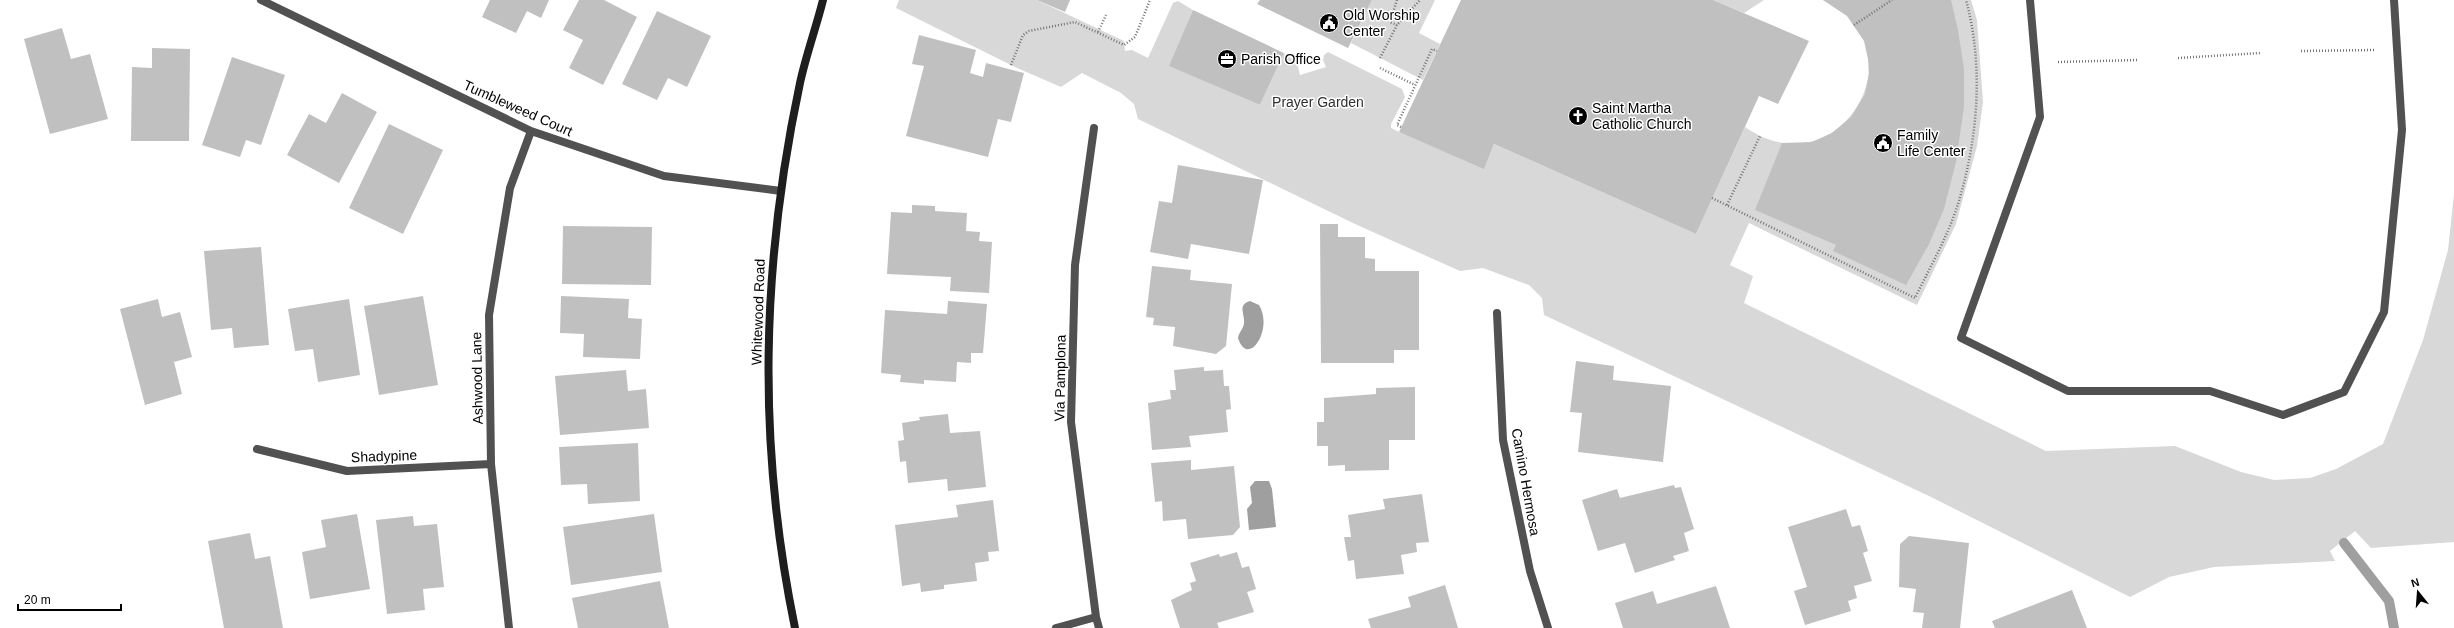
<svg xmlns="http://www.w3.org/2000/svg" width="2454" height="628" font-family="Helvetica,sans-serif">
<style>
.green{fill:#d8d8d8}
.water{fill:#9f9f9f}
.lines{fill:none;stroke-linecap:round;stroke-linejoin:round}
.stream{stroke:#9f9f9f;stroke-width:10}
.building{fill:#c0c0c0}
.path{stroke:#737373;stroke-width:2.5;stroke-dasharray:1 2;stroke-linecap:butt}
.service{stroke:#515151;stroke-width:8}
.minor{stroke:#515151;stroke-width:8}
.secondary{stroke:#1e1e1e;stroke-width:8}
.labels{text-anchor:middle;stroke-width:3;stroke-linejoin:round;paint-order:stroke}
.poi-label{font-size:14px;fill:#000;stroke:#fff;text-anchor:start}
.park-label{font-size:14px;fill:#2f2f2f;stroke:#fff}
.street-label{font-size:14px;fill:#000;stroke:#fff}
</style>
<rect width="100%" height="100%" fill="#fff"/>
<!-- green -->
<path class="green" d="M899,0H1037L1124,41L1125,51L1132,50L1148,58L1173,3L1178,1L1193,10L1170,66L1260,105L1284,53L1297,63L1300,75L1326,67L1323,60L1324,55L1328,52L1402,89L1405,97L1391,124V128L1399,132L1484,168L1494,144L1696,234L1745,127C1841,193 1924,45 1823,0H1971L1977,20L1983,102L1977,146L1956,224L1917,305L1749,223L1730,265L1753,276L1744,303L2046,451L2175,446L2241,472L2274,480L2310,478L2336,469L2383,444L2423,340L2448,250L2454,194V542L2371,548L2355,531L2330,551L2335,561L2214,567L2169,577L2130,597L1931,497L1544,315L1542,298L1529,285L1483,268L1460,271L1355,224L1138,119L1134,104L1121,93L1082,73L1061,87L1015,67L896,8Z
M1372,0H1435L1419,33L1440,44L1423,80L1351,43Z
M1713,0H1764L1744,13Z"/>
<!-- water -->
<path class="water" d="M1250,301L1259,305C1274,329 1248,369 1238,338C1239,332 1244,328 1244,323C1245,314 1237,305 1250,301Z
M1255,481H1269L1272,489L1276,527L1249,530L1247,509L1252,503L1250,487Z"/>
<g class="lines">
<!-- stream -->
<path class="stream" d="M2344,543L2389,601L2394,628"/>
</g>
<!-- building -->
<path class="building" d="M490,0H549L541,18L527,11L516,33L482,17Z
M579,0H604L637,17L603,85L569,68L583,40L563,30Z
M1037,0H1070L1065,12Z
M1260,0H1372L1348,48L1257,4Z
M1461,0H1713L1809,41L1778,104L1759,96L1696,234L1494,144L1484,169L1399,132Z
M1823,0H1951L1958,30L1964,69V107L1956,162L1944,209L1929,244L1906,285L1833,251L1836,245L1755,210L1782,143L1812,142L1832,133L1851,117L1865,94L1869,74L1868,59L1864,41L1847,16Z
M1193,10L1284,53L1260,105L1169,66Z
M657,11L711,36L687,87L668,78L657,100L622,84Z
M62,28L71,59L90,54L108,119L50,134L24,39Z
M919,35L976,50L970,73L983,77L986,63L1024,73L1011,122L998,119L988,157L906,136L924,66L912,64Z
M152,48L190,49L189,141H131L132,67L152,68Z
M232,57L285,75L261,145L246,140L240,157L202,145Z
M342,93L377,112L339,183L287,155L309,114L326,123Z
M389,124L443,150L403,234L349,208Z
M1178,165L1263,180L1249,254L1191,244L1188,259L1150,252L1159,201L1172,203Z
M912,205L935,206V211L967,213L966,231L980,232L979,241L992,242L989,293L950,291L951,277L887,274L891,212L912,213Z
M1320,224H1338V237H1365V258L1375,259V271H1419V350H1394V363H1321Z
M563,226L652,227L651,285L562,284Z
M261,247L269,345L234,348L232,328L211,330L204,251Z
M1152,266L1191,270L1190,280L1232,284L1226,346L1216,354L1173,346L1175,327L1153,325L1154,318L1146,317Z
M423,296L438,385L379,395L364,306Z
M561,296L629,299L628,318L642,319L640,359L583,357L584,334L560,333Z
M158,299L162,317L180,312L192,357L174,362L182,394L145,405L120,309Z
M349,299L360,375L318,382L313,349L295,351L288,309Z
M948,301L987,304L983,353H971V363L957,362L956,382L924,380V384L900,382L901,375L881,373L885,310L947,314Z
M1576,361L1614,366L1613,380L1671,386L1663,462L1578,452L1582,413L1570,412Z
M1204,367V371L1223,370L1224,386H1229L1231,409L1226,410L1228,432L1189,436L1191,447L1152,450L1148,403L1171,399L1170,390H1176L1174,370Z
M626,370L628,391L646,389L649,428L560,435L555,376Z
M1415,387V440H1389V470L1345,471V465L1328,466V446H1317V422H1324V398L1376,394V388Z
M948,414L950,433L980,431L986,487L948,491L947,479L908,483L906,461L900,462L898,441L904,440L902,423L920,420L919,417Z
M638,443L640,501L588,504L587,484L561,485L559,447Z
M1191,460V470L1234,466L1240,527L1233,535L1188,539L1186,519L1163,521L1162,501L1155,502L1151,463Z
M1674,485L1675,488L1681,487L1694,529L1684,533L1689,551L1673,556L1675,560L1635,573L1625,543L1598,551L1582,500L1617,489L1620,498Z
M1422,494L1429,542L1416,543L1417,552L1401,555L1404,574L1356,579L1354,560L1348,561L1344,537H1351L1348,515L1385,509L1383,499Z
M993,500L999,551L988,552L989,561L975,563L977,581L944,585V589L921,592L920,583L902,586L895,525L958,517L956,505Z
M1846,509L1852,527L1860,525L1868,551L1863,553L1872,581L1854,586L1857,598L1848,601L1851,611L1805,625L1794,591L1807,587L1788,527Z
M357,514L370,589L310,599L302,552L326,547L321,520Z
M654,514L662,572L571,585L563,527Z
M413,516L414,526L437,524L444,587L423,589L425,610L387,614L376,520Z
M250,533L255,559L270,556L283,628H224L208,541Z
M1909,536L1969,543L1960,628H1922L1924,613L1913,612L1916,589L1899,587L1900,544Z
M1237,552L1242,568L1249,566L1256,589L1247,592L1254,612L1217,623L1219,628H1180L1171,600L1192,590L1190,583L1196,581L1190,563L1219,554L1220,557Z
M660,581L669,628H578L572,598Z
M1445,585L1458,628H1371L1368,619L1411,607L1408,597Z
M1716,586L1730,628H1623L1615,603L1653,591L1657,604Z
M2072,590L2087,628H1995L1992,621Z"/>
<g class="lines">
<!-- path -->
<path class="path" d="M1397,0L1390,22L1397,25
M1854,25L1892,0
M1098,32L1106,15
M2301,51L2375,50
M1380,58L1397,25L1420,0
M2178,58L2261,53
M2058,62L2138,60
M1011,65L1023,35L1029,31L1075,22L1124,45L1135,37L1150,0
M1380,68L1415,85
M1401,127L1397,125L1432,49L1437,51
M1712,198L1915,298C1930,267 1948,236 1958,204C1978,139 1984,66 1966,0
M1727,205L1760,136"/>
<!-- service -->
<path class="service" d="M2030,0L2040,117L1961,338L2068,391H2210L2283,415L2344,392L2384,312L2402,130L2394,0"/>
<!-- minor -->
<path class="minor" d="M261,0L531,131L664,176L781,191
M1094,128L1075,265L1071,422L1096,617L1099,628
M1497,313L1503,440L1530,571L1548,628
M257,449L347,471L491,464
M509,628L491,464L489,315L510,188L531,131
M1056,628L1096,617"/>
<!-- secondary -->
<path class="secondary" d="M795,628C757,444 761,266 800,83C806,55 816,28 823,0"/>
</g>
<!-- icons -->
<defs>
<g id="civic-disc" transform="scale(1)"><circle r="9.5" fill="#000" stroke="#fff"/><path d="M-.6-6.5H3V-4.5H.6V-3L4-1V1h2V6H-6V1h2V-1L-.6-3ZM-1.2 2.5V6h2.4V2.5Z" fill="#fff"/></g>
<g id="office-disc" transform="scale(1)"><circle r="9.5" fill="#000" stroke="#fff"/><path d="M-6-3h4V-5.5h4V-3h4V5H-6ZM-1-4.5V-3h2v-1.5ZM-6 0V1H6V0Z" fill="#fff"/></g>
<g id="church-disc" transform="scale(1)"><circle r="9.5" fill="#000" stroke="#fff"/><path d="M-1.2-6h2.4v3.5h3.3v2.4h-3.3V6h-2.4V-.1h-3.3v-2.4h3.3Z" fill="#fff"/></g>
</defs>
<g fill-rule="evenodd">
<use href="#civic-disc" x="1329" y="23"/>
<use href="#office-disc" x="1227" y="59"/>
<use href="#church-disc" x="1578" y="116"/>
<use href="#civic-disc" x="1883" y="143"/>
</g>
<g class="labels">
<!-- poi labels -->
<g class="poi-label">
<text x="1343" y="20">Old Worship<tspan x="1343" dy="16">Center</tspan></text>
<text x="1241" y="64">Parish Office</text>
<text x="1592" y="113">Saint Martha<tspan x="1592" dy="16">Catholic Church</tspan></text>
<text x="1897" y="140">Family<tspan x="1897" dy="16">Life Center</tspan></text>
</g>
<!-- park labels -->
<g class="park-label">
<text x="1318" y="107">Prayer Garden</text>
</g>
<!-- street labels -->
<g class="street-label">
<text transform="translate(518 108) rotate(24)" y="5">Tumbleweed Court</text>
<text transform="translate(758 312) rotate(-88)" y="5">Whitewood Road</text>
<text transform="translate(477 378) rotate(-91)" y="5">Ashwood Lane</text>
<text transform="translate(1060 378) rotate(-89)" y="5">Via Pamplona</text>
<text transform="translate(384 456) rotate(-2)" y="5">Shadypine</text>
<text transform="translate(1526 482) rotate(80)" y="5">Camino Hermosa</text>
</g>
</g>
<!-- north arrow -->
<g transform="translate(2418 592) rotate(343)" stroke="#ffffff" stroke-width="3" paint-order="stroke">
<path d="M0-3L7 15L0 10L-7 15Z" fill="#000000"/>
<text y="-6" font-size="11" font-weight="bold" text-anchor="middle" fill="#000000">N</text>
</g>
<!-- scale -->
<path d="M18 604v6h103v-6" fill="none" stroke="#000000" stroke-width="2"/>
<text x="24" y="604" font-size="12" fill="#000000" stroke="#ffffff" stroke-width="3" paint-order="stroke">20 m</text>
</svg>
